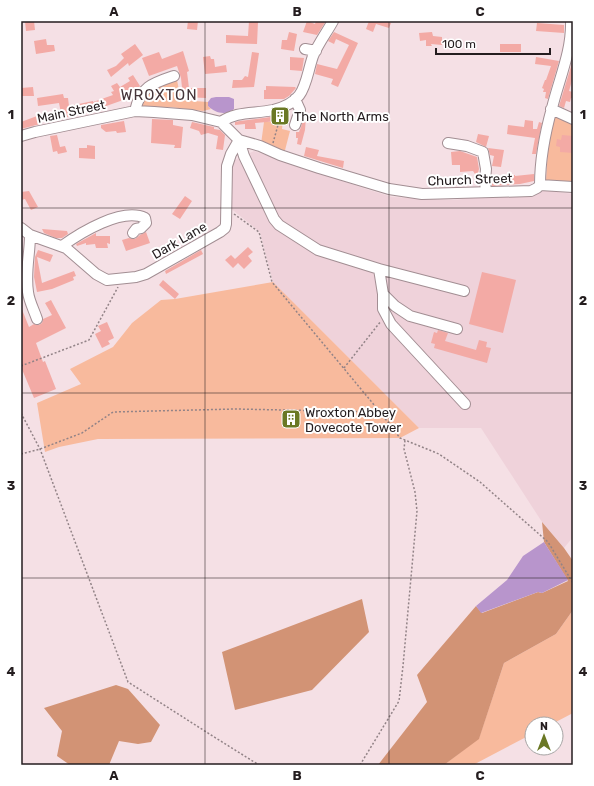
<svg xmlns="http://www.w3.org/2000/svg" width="594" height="786" font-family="Rubik,sans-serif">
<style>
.built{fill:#efd2da}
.green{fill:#f8ba9d}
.forest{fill:#d29375}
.water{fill:#b895cc}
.building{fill:#f3aaa5}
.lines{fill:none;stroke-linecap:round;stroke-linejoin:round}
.minor-casing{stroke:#a28e93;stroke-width:12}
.path{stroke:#928387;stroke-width:1.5;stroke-dasharray:2 2;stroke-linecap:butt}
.minor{stroke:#fff;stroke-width:10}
.grid{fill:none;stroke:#241d1f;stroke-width:1;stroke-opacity:0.55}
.labels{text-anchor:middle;stroke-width:4;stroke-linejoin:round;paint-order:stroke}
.street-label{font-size:13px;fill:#241d1f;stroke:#fff}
.poi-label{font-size:13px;fill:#241d1f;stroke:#fff;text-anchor:start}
.quarter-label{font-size:15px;letter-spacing:1px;fill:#453439;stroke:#fff}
.neatline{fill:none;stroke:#241d1f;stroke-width:1.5}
.grid-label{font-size:13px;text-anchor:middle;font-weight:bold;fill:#241d1f}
</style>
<rect width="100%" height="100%" fill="#f5e0e5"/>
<!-- built -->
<path class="built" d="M254,151L366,189L392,197L454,200L543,190L573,194V537L564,548L542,522L481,428H419L273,282L260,232L229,207L231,162Z"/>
<!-- green -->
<path class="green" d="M177,80L181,100L208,102V106L211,109L203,111L170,107L154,108L140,106L149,90Z
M554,111L573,120V183L546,180L548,148Z
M283,119L282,129L290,131L284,154L261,144L264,122H271Z
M273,282L419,428L400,438L98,439L59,447L45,452L37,403L81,384L70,369L113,347L132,323L161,300L175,299Z
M573,610V713L552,724H532V734L473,765H444L479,738L504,663L556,634Z"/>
<!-- forest -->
<path class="forest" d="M542,522L564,548L573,561V610L556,634L504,663L479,739L444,765H378L427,702L417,675L476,606L482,613L538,592L542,593L568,581L544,542Z
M362,599L369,632L312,690L235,710L222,652Z
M116,685L128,689L160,725L151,742L138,744L119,741L109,765H70L57,756L62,731L44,708Z"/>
<!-- water -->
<path class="water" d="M216,97H229L234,99V109C226,116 215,113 208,106V102L211,98Z
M544,542L568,580L542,593L538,592L481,613L476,606L507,580L523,556Z"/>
<!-- building -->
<path class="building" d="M25,21H34L35,30L26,31Z
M188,21H198L197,30L187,29Z
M249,21L258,22L257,44L226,43V35L248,36Z
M307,21L315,24L316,21H326L317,35L303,32Z
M369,21H386L391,23L389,28L376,24L373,32L366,29Z
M537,23L564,25V33L536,31Z
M289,32L297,34L294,51L281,49L282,40H287Z
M334,32L358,43L338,87L331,84L333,79L315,74L317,64L337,69L349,45L336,39L334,44L328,41Z
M432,32L433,36L442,37V45L431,44L432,46H426V40L420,41L419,33Z
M46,39L47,45H54L55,51L36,54L34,41Z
M135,44L143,55L129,66L128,63L111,77L107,70L116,66L124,58L121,54Z
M500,44H521V52H500Z
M183,51L189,71L187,72L189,88H206V98L183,97L181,78L177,66L149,76L142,58L159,52L162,59Z
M252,52L259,53L254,87L232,88L233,80H242L245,76L248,77Z
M210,56L211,59H214L215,67L226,65L227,72L205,74L203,57Z
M290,57L304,58L302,71L290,70Z
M536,57L559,61L548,99L545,98L546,92H543L544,89L542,88L545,80H546L551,66L535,64Z
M572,63H573V77L569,91L573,92V98H571L570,102L566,101L564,108L559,106Z
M133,75L140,86L134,94L126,99L95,110V111L62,118L59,103L38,106L37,98L63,94L64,98H68L69,106L93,101V102L113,95L111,92L114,91L111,86L117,83L120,87L130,81L128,78Z
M266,86L295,87L296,88L289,96L284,99H264V90H266Z
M33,87L34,96H21V88Z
M37,116L40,124L21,129V122Z
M278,116L279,121L255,123L256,129H245V124L235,125V122L240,121Z
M304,117H306L305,130L301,145L297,144L298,138H296V132H299L301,127Z
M152,119L173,120V125L183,127L181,148H174L175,145L151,143Z
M525,120L533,121V129H537L539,122L542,123L536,154H532L535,138L507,134L508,125L524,127Z
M124,121L126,132L117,133L116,131L106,132L101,128V125Z
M192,122L214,127V129L220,130L225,135L223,150L216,149L218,136L208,133L201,135L199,131L190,128Z
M478,134L489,136L486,147L476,142Z
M57,135L60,147L65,146L67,152L58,154L57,151L53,152L50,136Z
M562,135L573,136V153L560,152V147L556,146L557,139L561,140Z
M87,145L95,146V159L79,158V148H87Z
M306,147L319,150L317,156L344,161L343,168L304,156Z
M488,148L504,150L501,167L492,166L494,156L490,155Z
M460,151L477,157L479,169L478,173L475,174L473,171L460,172V165H452L451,152Z
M534,174V181L520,184L492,186V177L515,175V176Z
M29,191L38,207L31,210L25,199L21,200V192Z
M185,196L192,201L180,219L172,214Z
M42,229L67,231L68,234L62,238H56L44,233Z
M146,232L150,243L126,251L122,240L129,238L135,239L140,235Z
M96,233V236H110V244L107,243L108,248H96L95,244L86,245V243L77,246L76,244Z
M248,247L253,252L248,256L252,261L244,269L238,263L233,268L225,260L231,255L235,259Z
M38,250L53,255L50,262L37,257L42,283L74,271L76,276L73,277L74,280L52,289L37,292L34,277L35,257Z
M201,250L203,254L166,274L165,271Z
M482,272L516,280L503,333L469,324Z
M163,280L179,294L175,299L159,285Z
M51,300L66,328L36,343L43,362L45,361L56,389L34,398L21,367V307L29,327L34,324L39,325L42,323L43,319L52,315L45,303Z
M107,322L114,338L108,341L110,344L102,348L95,334L101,331L98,326Z
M438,330L448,333L445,341L476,350L479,340L487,342L486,347L491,348L487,363L434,348L435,344L431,343L434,332L437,333Z"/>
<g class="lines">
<!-- minor casing -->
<g class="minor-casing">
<path id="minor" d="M305,49L316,51
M551,109L573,119
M135,111C140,87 153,83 174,76
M221,122C236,111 254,114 273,110C307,102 304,83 313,56C318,44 327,32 333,21
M295,125L300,110L295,99
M21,136L35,132L135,111L154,112L192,115L221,122L239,140L260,146L280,155L319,168L389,189L422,194L531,191L537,188L540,185C540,159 545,133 552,108C559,79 572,51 571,21
M239,140L244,156L274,219L279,225L318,250L379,269L464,291
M448,143L467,146L483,152L486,169L485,181L486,192
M540,185L573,187
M21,228L30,235L66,248L96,274L107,280L136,277L146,274L220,232L225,228L226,224L227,166L231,154L239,140
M30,235C30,254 25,272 28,292C29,301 34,310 37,319
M62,246C80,233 122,207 145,218L146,223L141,228L136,229L133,233
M379,269L383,294V309L391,324L465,404
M383,294L395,306L410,316L457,329"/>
</g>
<!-- path -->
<path class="path" d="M273,143L278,125
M234,214L259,232L272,282L380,412L400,438L439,454L480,482L548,542L573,583
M21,366L89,340L118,287
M344,368L381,321
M21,413L40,449L128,682L211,735L259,765
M21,454L40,449L82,433L113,412L235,409L379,412
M360,765L399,701L403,666L417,511L415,492L404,449L405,440"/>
<!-- minor -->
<use href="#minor" class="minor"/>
</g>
<!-- grid -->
<path class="grid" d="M205,21V765M389,21V765M21,208H573M21,393H573M21,578H573"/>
<!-- icons -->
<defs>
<g id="building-square" transform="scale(1)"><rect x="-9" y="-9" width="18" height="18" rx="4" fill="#6a7824" stroke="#fff"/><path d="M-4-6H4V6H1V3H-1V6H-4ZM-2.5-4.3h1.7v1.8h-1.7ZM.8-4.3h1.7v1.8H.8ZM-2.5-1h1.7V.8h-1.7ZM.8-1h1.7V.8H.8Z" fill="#fff"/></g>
</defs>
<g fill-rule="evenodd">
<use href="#building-square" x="280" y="116"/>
<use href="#building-square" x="291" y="419"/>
</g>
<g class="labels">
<!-- street labels -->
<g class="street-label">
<text transform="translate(71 111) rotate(-12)" y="5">Main Street</text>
<text transform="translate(470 179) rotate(-2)" y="5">Church Street</text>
<text transform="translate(179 240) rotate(-30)" y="5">Dark Lane</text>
</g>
<!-- poi labels -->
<g class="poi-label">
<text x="294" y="121">The North Arms</text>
<text x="305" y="417">Wroxton Abbey<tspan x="305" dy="15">Dovecote Tower</tspan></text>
</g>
<!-- quarter labels -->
<g class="quarter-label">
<text x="159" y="100">WROXTON</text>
</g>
</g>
<!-- border -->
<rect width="594" height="786" fill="none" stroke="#ffffff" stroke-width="44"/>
<!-- north arrow -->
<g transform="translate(544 736)"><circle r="19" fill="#ffffff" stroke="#a7a5a5"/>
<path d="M0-3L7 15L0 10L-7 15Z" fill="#6a7824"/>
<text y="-6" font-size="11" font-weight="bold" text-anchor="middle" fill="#241d1f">N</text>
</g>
<!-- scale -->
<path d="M436 48v6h114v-6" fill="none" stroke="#241d1f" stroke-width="2"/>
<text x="442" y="48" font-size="12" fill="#241d1f" stroke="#ffffff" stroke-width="3" paint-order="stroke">100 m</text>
<rect x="22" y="22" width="550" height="742" class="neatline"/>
<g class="grid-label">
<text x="114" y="16">A</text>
<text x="297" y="16">B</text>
<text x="480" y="16">C</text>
<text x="11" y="119">1</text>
<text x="583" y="119">1</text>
<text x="11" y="305">2</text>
<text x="583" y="305">2</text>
<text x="11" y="490">3</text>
<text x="583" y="490">3</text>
<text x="11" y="676">4</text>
<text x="583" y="676">4</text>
<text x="114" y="780">A</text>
<text x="297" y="780">B</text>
<text x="480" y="780">C</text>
</g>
</svg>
